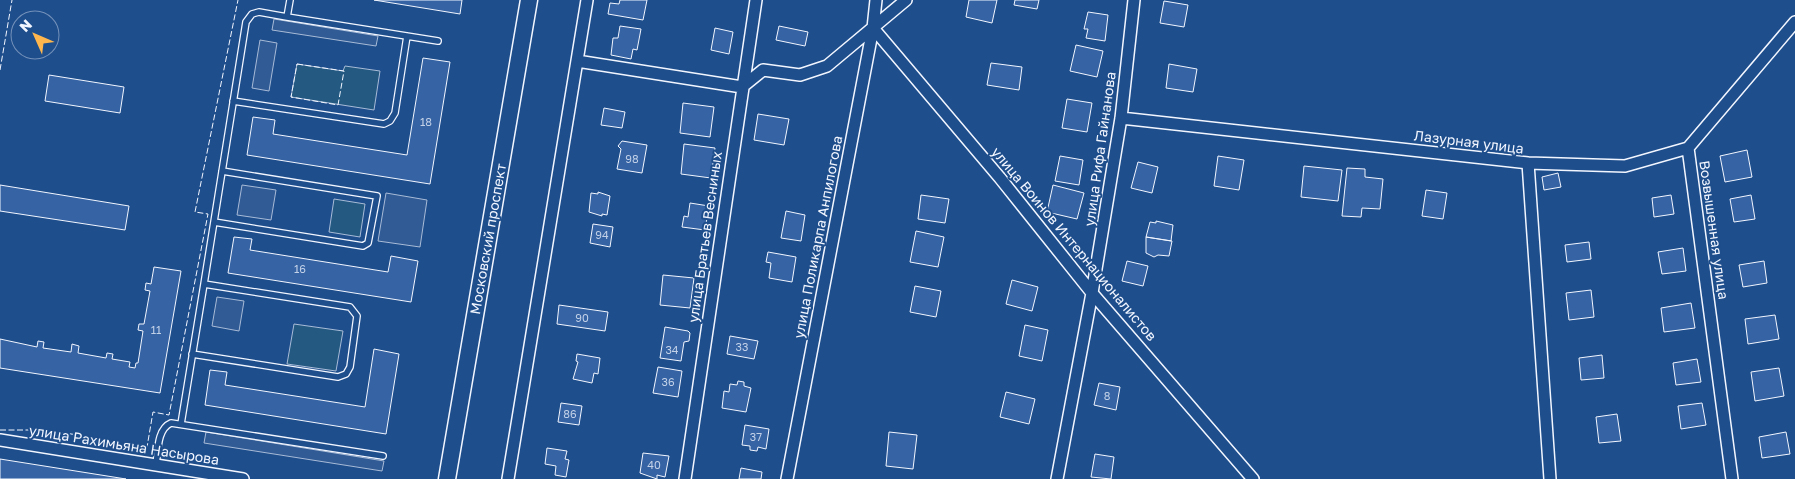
<svg xmlns="http://www.w3.org/2000/svg" width="1795" height="479" font-family="'Golos Text',sans-serif">
<style>
.green{fill:#245a82;stroke:#a8bbd7}
.parking{fill:#305b95;stroke:#a8bbd7}
.building{fill:#3563a3;stroke:#f2f6ff}
.lines{fill:none;stroke-linecap:round;stroke-linejoin:round}
.service-casing{stroke:#f2f6ff;stroke-width:8}
.minor-casing{stroke:#f2f6ff;stroke-width:14}
.secondary-casing{stroke:#f2f6ff;stroke-width:19}
.service{stroke:#1f4e8c;stroke-width:5.5}
.minor{stroke:#1f4e8c;stroke-width:11}
.secondary{stroke:#1f4e8c;stroke-width:16}
.fence{stroke:#f2f6ff;stroke-width:1;stroke-dasharray:6 2.5;stroke-linecap:butt}
.labels{text-anchor:middle;stroke-width:4;stroke-linejoin:round;paint-order:stroke}
.number-label{font-size:11px;fill:#c3d1e8}
.street-label{font-size:14px;fill:#f2f6ff;stroke:#1f4e8c}
</style>
<rect width="100%" height="100%" fill="#1f4e8c"/>
<!-- green -->
<path class="green" d="M297,64L343,71L345,66L380,71L374,110L291,97Z
M334,199L365,204L360,237L329,232Z
M294,324L343,331L336,371L287,364Z"/>
<!-- parking -->
<path class="parking" d="M274,19L378,36L376,46L272,30Z
M260,40L277,43L269,91L252,88Z
M242,185L276,190L271,220L237,215Z
M386,193L427,200L420,247L378,241Z
M217,297L244,301L239,331L212,326Z
M206,432L384,461L382,471L204,443Z"/>
<!-- building -->
<path class="building" d="M374,0H462L460,14Z
M620,0H647L643,20L608,14L610,3L619,4Z
M969,0H997L992,23L966,17Z
M1015,0H1039L1037,9L1014,5Z
M1164,1L1188,5L1184,27L1160,23Z
M1088,12L1108,15L1105,41L1086,38L1088,29H1084Z
M620,26L641,29L637,50L633,49L631,59L611,55L613,38H618Z
M779,26L808,32L805,46L776,40Z
M715,28L733,32L729,54L711,50Z
M1076,45L1103,51L1097,77L1070,71Z
M423,58L450,62L430,184L247,155L253,117L275,120L273,134L407,155Z
M991,63L1022,67L1019,90L987,85Z
M1169,64L1197,69L1193,92L1166,88Z
M49,75L124,87L120,113L45,101Z
M1067,99L1092,103L1087,132L1062,128Z
M683,103L714,107L710,137L680,133Z
M604,108L625,112L622,128L601,125Z
M758,114L789,119L784,145L754,140Z
M622,141L647,145L642,173L617,169L621,149L618,146Z
M684,144L715,148L711,178L681,174Z
M1747,150L1752,177L1725,182L1720,156Z
M1060,156L1083,160L1079,185L1055,181Z
M1218,156L1244,160L1239,190L1214,186Z
M1138,162L1158,167L1152,193L1131,188Z
M1304,166L1342,170L1338,201L1301,197Z
M1347,168L1365,169V177L1383,179L1380,209L1362,208L1361,217L1342,216Z
M1558,173L1561,187L1544,190L1542,177Z
M0,185L129,206L125,230L0,211Z
M1053,185L1084,193L1077,219L1047,212Z
M1426,190L1447,193L1443,219L1422,216Z
M598,192L610,196L607,215L602,214V216L589,212L591,193L598,194Z
M921,195L949,199L945,223L918,219Z
M1671,195L1674,214L1654,217L1652,198Z
M1751,195L1755,219L1734,222L1730,199Z
M690,203L709,206L705,230L682,227L684,216L688,217Z
M786,211L805,215L801,241L781,238Z
M1156,221L1173,225L1171,241L1146,237L1150,222L1156,223Z
M593,224L613,227L610,247L590,243Z
M916,231L944,237L938,267L910,262Z
M234,237L252,239L250,250L388,272L391,256L418,261L411,302L228,273Z
M1146,237L1172,241L1169,256L1158,255L1154,257L1146,253Z
M1589,242L1591,259L1567,262L1565,245Z
M1683,248L1686,271L1662,274L1658,252Z
M768,252L796,257L792,282L769,278L771,263L766,262Z
M1127,261L1148,266L1143,286L1122,281Z
M1764,261L1767,283L1743,287L1739,265Z
M154,267L181,271L160,393L0,368V339L37,347L38,341L44,342L43,348L71,352L72,344L79,346L78,353L106,358L107,353L113,354L112,359L130,362L129,367L135,368L136,363H138L143,331L138,330L139,324H144L150,291L145,290L146,283L151,284Z
M663,275L694,278L690,308L660,305Z
M1012,280L1038,287L1032,311L1006,304Z
M915,286L941,291L936,317L910,312Z
M1591,290L1594,317L1569,320L1566,293Z
M1691,303L1695,328L1664,332L1661,308Z
M559,305L608,312L605,331L557,324Z
M1775,315L1779,339L1748,344L1745,319Z
M1025,325L1048,330L1042,361L1019,356Z
M665,327L688,331L690,333L689,341L684,342L681,361L660,358Z
M730,336L758,341L754,359L727,354Z
M374,349L399,354L386,434L205,405L210,370L227,372L225,385L365,407Z
M577,354L600,358L598,374L594,373L592,383L573,379L578,362L576,361Z
M1602,355L1604,378L1581,380L1579,358Z
M1697,359L1701,382L1676,385L1673,363Z
M658,367L682,371L678,397L653,393Z
M1779,368L1784,396L1755,401L1751,372Z
M738,381L744,382V386L751,388L746,412L722,408L724,391L729,392L730,384L737,385Z
M1099,383L1120,387L1116,410L1094,405Z
M1006,392L1035,399L1029,424L1000,417Z
M561,403L582,406L579,425L558,422Z
M1702,403L1706,425L1681,429L1678,406Z
M1617,414L1621,441L1599,443L1596,417Z
M745,425L769,429L766,449L758,447L757,451L750,450V446L742,445Z
M889,432L917,435L913,469L886,466Z
M1786,432L1790,454L1762,458L1759,437Z
M547,448L567,451L565,459L569,460L566,477L555,475L556,466L545,464Z
M643,453L669,456L665,477L657,475V479L640,473Z
M1095,454L1114,457L1111,479L1091,477Z
M0,459L126,479H0Z
M741,468L762,472L761,479H739Z"/>
<g class="lines">
<!-- service casing -->
<g class="service-casing">
<path id="service" d="M287,17L438,41
M233,101L384,124L390,121L395,113L407,36
M214,222L363,246L368,243L377,196L222,171
M204,284L246,22L252,14L259,12L287,17L290,0
M181,424L204,284L350,307L357,316L350,367L346,374L338,377L192,354
M156,465C158,451 157,429 171,423L383,456"/>
</g>
<!-- minor casing -->
<g class="minor-casing">
<path id="minor" d="M873,28L1000,178L1092,293L1253,479
M577,61L742,87L763,70L800,75L827,66L906,0
M1121,118L1528,163L1550,479
M1528,163L1625,166L1688,148
M0,440L243,479
M508,479L587,0
M685,479L756,0
M787,479L873,28L876,0
M1057,479L1092,293L1121,118L1134,0
M1732,479L1688,148L1795,22"/>
</g>
<!-- secondary casing -->
<g class="secondary-casing">
<path id="secondary" d="M447,479L529,0"/>
</g>
<!-- service -->
<use href="#service" class="service"/>
<!-- minor -->
<use href="#minor" class="minor"/>
<!-- secondary -->
<use href="#secondary" class="secondary"/>
<!-- fence -->
<path class="fence" d="M297,64L344,71L338,105L291,97Z
M0,70L12,0
M0,430H44L78,435L112,448L146,453L153,412L169,415L208,214L195,212L238,0"/>
</g>
<g class="labels">
<!-- number labels -->
<g class="number-label">
<text x="426" y="126">18</text>
<text x="632" y="163">98</text>
<text x="602" y="239">94</text>
<text x="300" y="273">16</text>
<text x="582" y="322">90</text>
<text x="156" y="334">11</text>
<text x="742" y="351">33</text>
<text x="672" y="354">34</text>
<text x="668" y="386">36</text>
<text x="1107" y="400">8</text>
<text x="570" y="418">86</text>
<text x="756" y="441">37</text>
<text x="654" y="469">40</text>
</g>
<!-- street labels -->
<g class="street-label">
<text transform="translate(1469 142) rotate(7)" y="5">Лазурная улица</text>
<text transform="translate(1100 149) rotate(-82)" y="5">улица Рифа Гайнанова</text>
<text transform="translate(1714 230) rotate(82)" y="5">Возвышенная улица</text>
<text transform="translate(705 237) rotate(-82)" y="5">улица Братьев Весниных</text>
<text transform="translate(818 237) rotate(-79)" y="5">улица Поликарпа Анпилогова</text>
<text transform="translate(488 239) rotate(-80)" y="5">Московский проспект</text>
<text transform="translate(1074 244) rotate(50)" y="5">улица Воинов Интернационалистов</text>
<text transform="translate(124 445) rotate(9)" y="5">улица Рахимьяна Насырова</text>
</g>
</g>
<!-- north arrow -->
<g transform="translate(35 35) rotate(315)"><circle r="24" fill="#1f4e8c" stroke="#7391ba"/>
<path d="M0-4L9 19L0 12L-9 19Z" fill="#ffb74d"/>
<text y="-8" font-size="14" font-weight="bold" text-anchor="middle" fill="#f2f6ff">N</text>
</g>
</svg>
